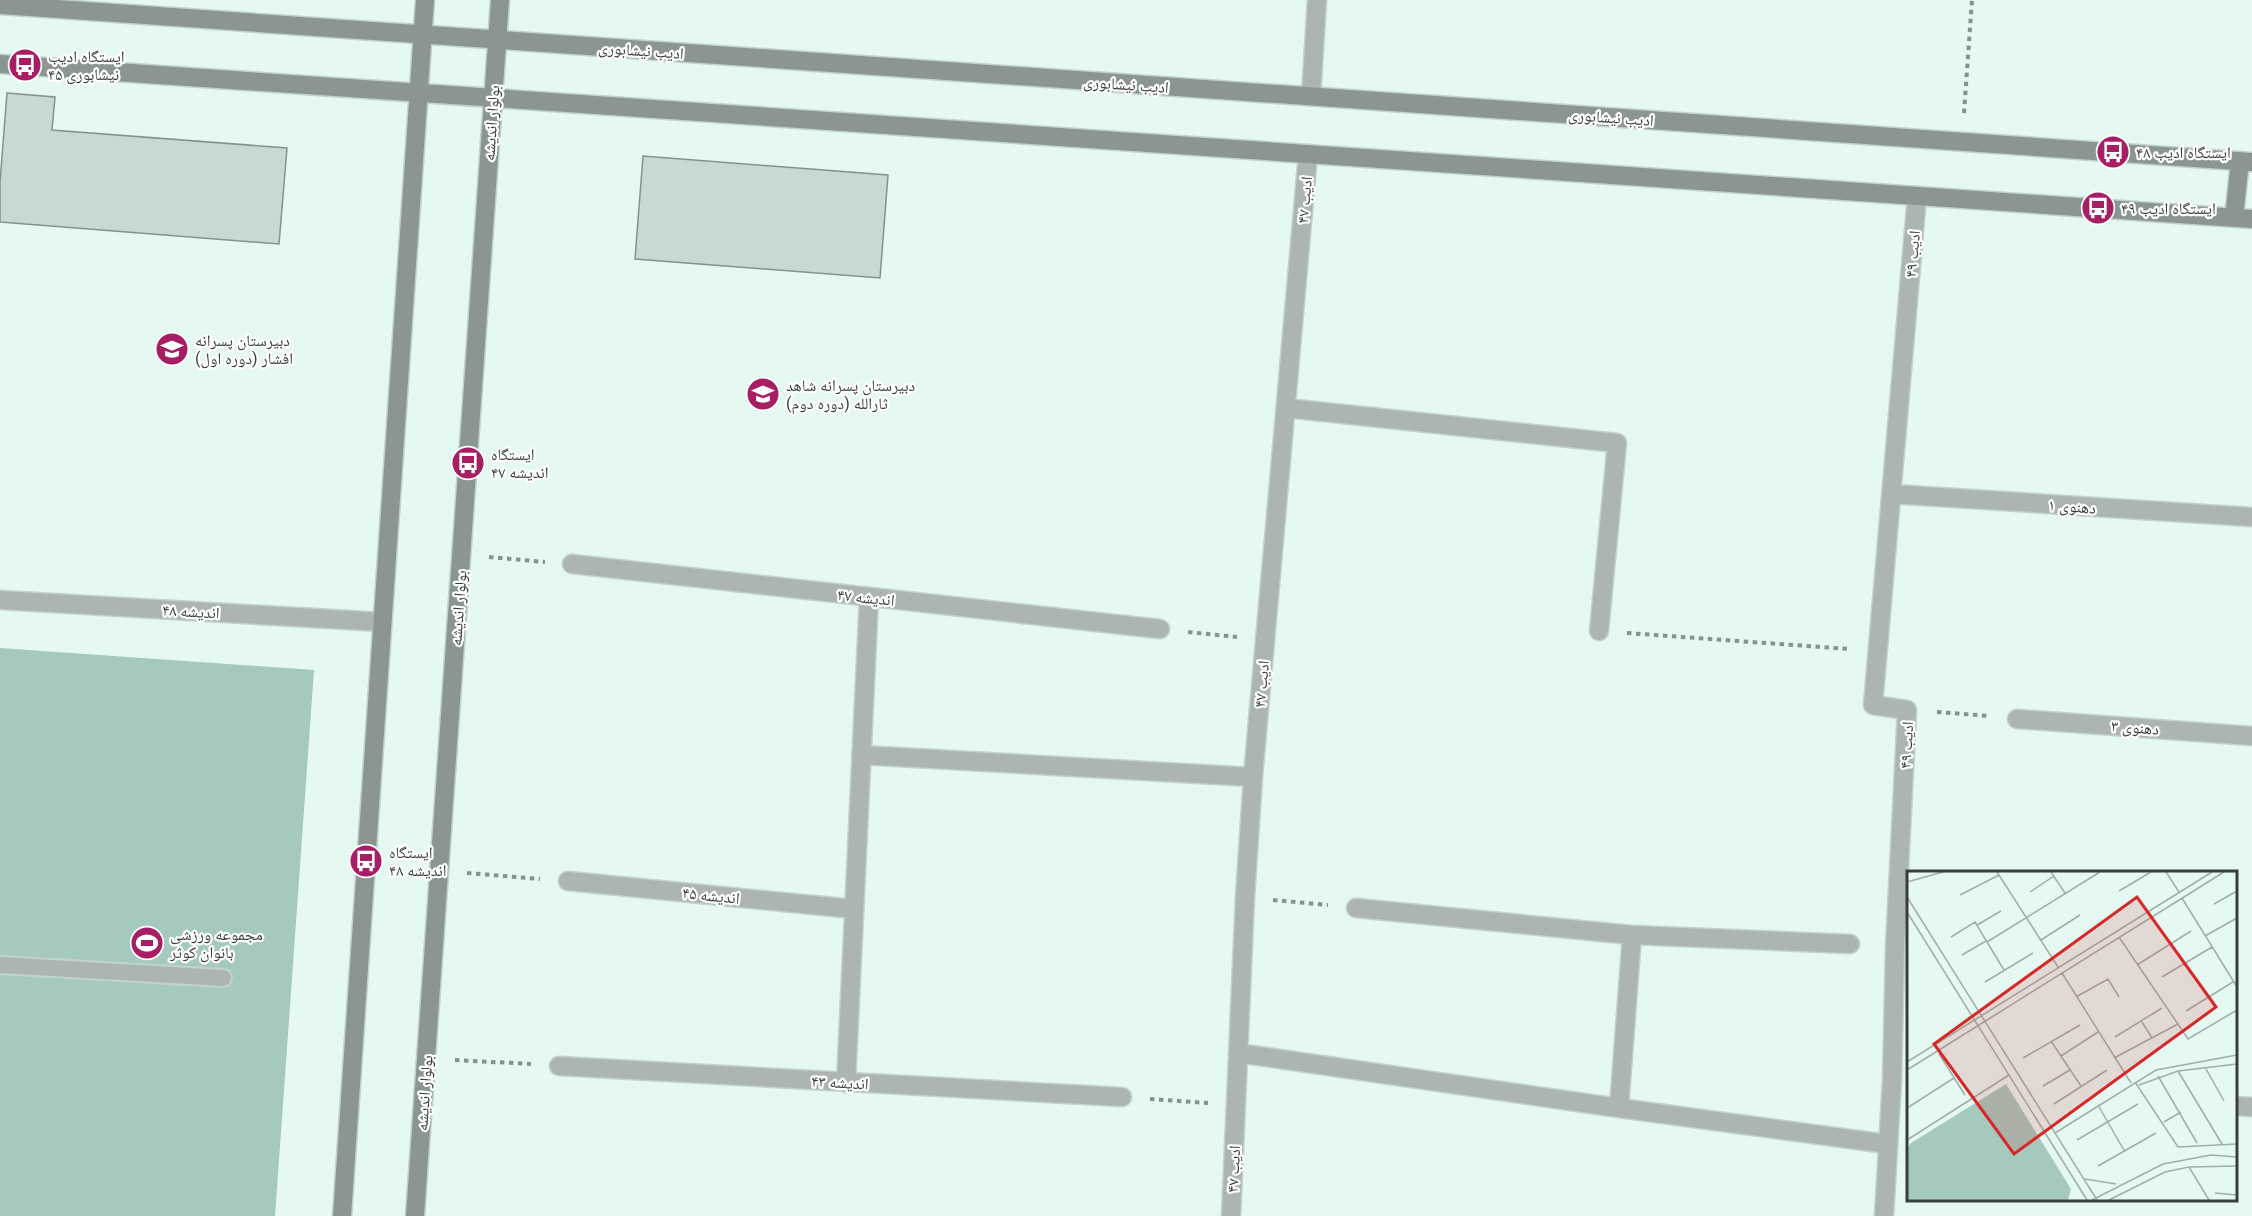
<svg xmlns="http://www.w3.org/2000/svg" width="2252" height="1216" font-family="Roboto,'Noto Naskh Arabic',sans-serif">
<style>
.green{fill:#a5c9be}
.building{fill:#c7d9d3;stroke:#82938e;stroke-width:1.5}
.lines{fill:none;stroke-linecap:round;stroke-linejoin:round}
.lane-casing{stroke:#c2d3ce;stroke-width:20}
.street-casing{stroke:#c2d3ce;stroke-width:21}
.secondary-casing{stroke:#c2d3ce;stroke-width:21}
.path{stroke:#86928f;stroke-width:4;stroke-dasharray:4.5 4.5;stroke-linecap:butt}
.lane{stroke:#adb5b2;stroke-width:16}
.street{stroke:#adb5b2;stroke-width:18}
.secondary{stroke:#8b9693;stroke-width:18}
.labels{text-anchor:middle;stroke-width:4.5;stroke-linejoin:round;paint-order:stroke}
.street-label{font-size:16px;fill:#373e3c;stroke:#fff}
.poi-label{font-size:16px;fill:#373e3c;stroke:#fff;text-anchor:start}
.inset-road{fill:none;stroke:#9faea9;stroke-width:1.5}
.view{fill:#d62828;fill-opacity:0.15;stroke:#d62828;stroke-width:3}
.inset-edge{fill:none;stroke:#373e3c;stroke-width:3}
</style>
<rect width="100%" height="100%" fill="#e5f8f2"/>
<!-- green -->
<path class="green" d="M0,648L314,670L275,1216H0Z"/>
<!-- building -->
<path class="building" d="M7,93L55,97L52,130L287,148L279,244L0,222V182Z
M643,156L888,175L880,278L635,259Z"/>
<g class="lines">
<!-- lane casing -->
<g class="lane-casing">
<path id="lane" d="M0,965L223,978"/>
</g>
<!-- street casing -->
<g class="street-casing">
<path id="street" d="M1311,96L1317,0
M1286,408L1617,443L1599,631
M1892,494L2252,517
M572,564L1160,629
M0,600L382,622
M2017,719L2252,736
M861,755L1253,777
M568,881L854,909
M1356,908L1632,935L1850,944
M1238,1053L1619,1108L1887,1144
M559,1066L1122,1097
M846,1083L869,597
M2236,1106L2252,1107
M1619,1108L1632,935
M1231,1216L1245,897L1253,777L1308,154
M1884,1216L1892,1080L1895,948L1907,710L1873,705L1917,196"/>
</g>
<!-- secondary casing -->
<g class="secondary-casing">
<path id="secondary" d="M0,5L2252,162
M0,64L2252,219
M2234,217L2240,161
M342,1216L425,0
M415,1216L500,0"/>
</g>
<!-- path -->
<path class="path" d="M1964,113L1972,0
M489,557L545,562
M1188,632L1237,637
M1627,633L1849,649
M1937,712L1990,716
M467,873L540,879
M1273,900L1328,905
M455,1060L531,1064
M1150,1099L1208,1103"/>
<!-- lane -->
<use href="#lane" class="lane"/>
<!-- street -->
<use href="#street" class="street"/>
<!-- secondary -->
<use href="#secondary" class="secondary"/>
</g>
<!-- icons -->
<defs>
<g id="bus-disc" transform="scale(1.725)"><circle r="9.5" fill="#a71e65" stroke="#fff"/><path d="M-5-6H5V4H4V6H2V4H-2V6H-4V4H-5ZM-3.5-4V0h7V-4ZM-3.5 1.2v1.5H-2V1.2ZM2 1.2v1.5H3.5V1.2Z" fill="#fff"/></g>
<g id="school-disc" transform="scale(1.725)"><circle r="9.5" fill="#a71e65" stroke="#fff"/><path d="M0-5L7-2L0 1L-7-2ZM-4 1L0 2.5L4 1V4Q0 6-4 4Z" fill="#fff"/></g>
<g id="stadium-disc" transform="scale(1.725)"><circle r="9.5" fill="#a71e65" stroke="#fff"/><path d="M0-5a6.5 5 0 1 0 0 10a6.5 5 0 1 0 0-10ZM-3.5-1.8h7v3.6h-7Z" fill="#fff"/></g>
</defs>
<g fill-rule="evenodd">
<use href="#bus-disc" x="25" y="65"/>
<use href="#bus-disc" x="2113" y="152"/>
<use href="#bus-disc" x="2098" y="208"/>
<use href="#school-disc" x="172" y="349"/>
<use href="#school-disc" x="763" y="394"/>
<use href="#bus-disc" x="468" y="463"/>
<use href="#bus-disc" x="366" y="861"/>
<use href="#stadium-disc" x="147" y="943"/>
</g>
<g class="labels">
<!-- street labels -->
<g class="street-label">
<text transform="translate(641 50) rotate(4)" y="6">ادیب نیشابوری</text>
<text transform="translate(1126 84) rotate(4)" y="6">ادیب نیشابوری</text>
<text transform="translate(1611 117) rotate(4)" y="6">ادیب نیشابوری</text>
<text transform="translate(491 123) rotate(-86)" y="6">بولوار اندیشه</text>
<text transform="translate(1304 200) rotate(-85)" y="6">ادیب ۴۷</text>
<text transform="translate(1912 254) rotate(-85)" y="6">ادیب ۴۹</text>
<text transform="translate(2072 506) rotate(4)" y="6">دهنوی ۱</text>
<text transform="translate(866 597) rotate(6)" y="6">اندیشه ۴۷</text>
<text transform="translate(458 608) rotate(-86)" y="6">بولوار اندیشه</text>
<text transform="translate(191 611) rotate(3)" y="6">اندیشه ۴۸</text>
<text transform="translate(1261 684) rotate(-85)" y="6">ادیب ۴۷</text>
<text transform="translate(2135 727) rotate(4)" y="6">دهنوی ۳</text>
<text transform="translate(1906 745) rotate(-87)" y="6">ادیب ۴۹</text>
<text transform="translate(711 895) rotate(6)" y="6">اندیشه ۴۵</text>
<text transform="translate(840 1082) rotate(3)" y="6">اندیشه ۴۳</text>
<text transform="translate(424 1093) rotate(-86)" y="6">بولوار اندیشه</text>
<text transform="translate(1233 1169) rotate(-87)" y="6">ادیب ۴۷</text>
</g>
<!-- poi labels -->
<g class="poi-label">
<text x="48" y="62">ایستگاه ادیب<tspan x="48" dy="18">نیشابوری ۴۵</tspan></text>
<text x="2136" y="158">ایستگاه ادیب ۴۸</text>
<text x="2121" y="214">ایستگاه ادیب ۴۹</text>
<text x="195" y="346">دبیرستان پسرانه<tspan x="195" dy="18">افشار (دوره اول)</tspan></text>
<text x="786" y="391">دبیرستان پسرانه شاهد<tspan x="786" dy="18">ثارالله (دوره دوم)</tspan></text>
<text x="491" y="460">ایستگاه<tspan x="491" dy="18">اندیشه ۴۷</tspan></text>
<text x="389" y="858">ایستگاه<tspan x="389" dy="18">اندیشه ۴۸</tspan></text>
<text x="170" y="940">مجموعه ورزشی<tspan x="170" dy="18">بانوان کوثر</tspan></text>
</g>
</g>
<!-- overview -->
<g transform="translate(1907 871)">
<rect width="330" height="330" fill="#e5f8f2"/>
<path d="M99,213L164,318L161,329H0V278L4,272Z" fill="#a5c9be"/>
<path class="inset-road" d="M90,1L151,96M144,1L158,22M259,1L272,21M0,11L36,1M212,20L244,1M123,21L147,5M53,24L92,4M0,26L190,329M275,27L330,116M307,33L330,20M0,41L180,329M70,54L94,40M298,65L330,47M44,66L68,51L97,99M212,66L281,168L330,139M134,69L173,44M80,71L193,1M55,84L79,70M230,94L284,60M155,102L224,212M255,106L305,76M78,111L126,82M169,126L201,108L212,126M279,140L326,111M235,151L245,167M208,166L255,137M144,170L174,215M32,183L58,224M154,185L191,161M116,187L173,154M207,187L271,153M0,191L305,1M299,198L317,230M0,199L317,1M271,200L315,273M251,205L290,272M228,211L271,276L330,273M232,214L271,200L330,193M136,215L163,199M147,233L200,199M191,234L218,281M0,237L47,207M257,251L274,241M148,262L249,199L330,184M0,269L102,204M170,269L231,233M191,295L249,262M282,296L302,329M178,308L209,313M308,322L330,324M185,329L256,293L304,284L330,286M202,329L258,301L282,296L330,295"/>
<path class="view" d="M230,26L309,136L107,283L27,173Z"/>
<rect width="330" height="330" class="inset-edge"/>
</g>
</svg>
